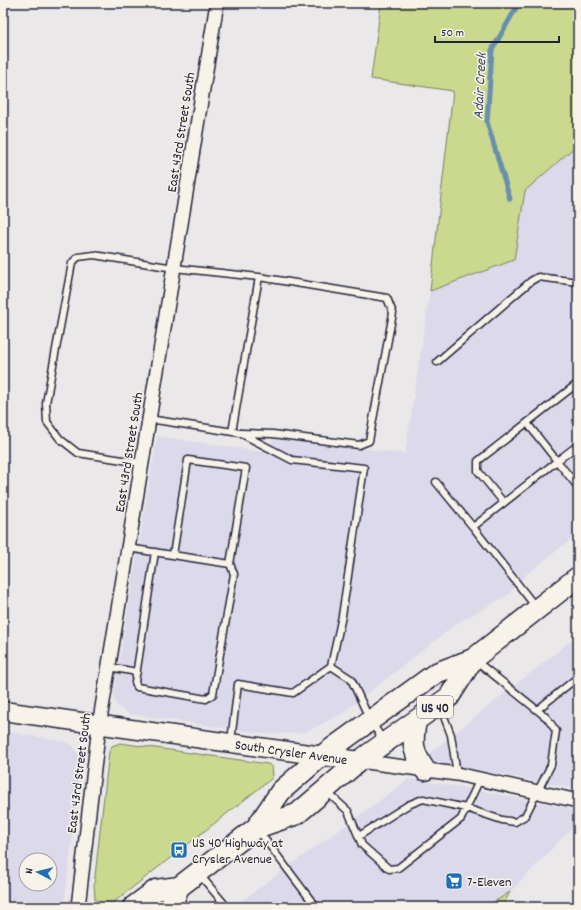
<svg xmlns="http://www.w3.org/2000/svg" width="581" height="910" font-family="Dekko,sans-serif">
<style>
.built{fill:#dcdaea;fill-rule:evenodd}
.green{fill:#cad98d;stroke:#767e64}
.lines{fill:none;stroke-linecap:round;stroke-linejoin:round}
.stream{stroke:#688fad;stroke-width:5}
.lane-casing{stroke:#22223b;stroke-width:9}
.street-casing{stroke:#22223b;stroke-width:16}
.secondary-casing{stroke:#22223b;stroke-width:21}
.primary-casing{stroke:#22223b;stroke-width:23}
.lane{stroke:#f7f3e8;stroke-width:6}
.street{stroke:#f7f3e8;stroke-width:13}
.secondary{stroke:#f7f3e8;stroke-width:18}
.primary{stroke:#f7f3e8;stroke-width:20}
.labels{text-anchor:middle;stroke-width:3;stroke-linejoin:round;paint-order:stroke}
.shield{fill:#f7f3e8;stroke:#62616f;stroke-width:1}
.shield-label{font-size:13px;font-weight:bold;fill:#22223b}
.street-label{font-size:14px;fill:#22223b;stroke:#f7f3e8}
.poi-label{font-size:14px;fill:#22223b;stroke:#f7f3e8;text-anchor:start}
.water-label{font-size:15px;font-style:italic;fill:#3f506a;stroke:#f7f3e8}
</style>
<rect width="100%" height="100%" fill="#ebe8e9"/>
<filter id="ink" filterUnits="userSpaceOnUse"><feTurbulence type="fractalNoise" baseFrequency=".025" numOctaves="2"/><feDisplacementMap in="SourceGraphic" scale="8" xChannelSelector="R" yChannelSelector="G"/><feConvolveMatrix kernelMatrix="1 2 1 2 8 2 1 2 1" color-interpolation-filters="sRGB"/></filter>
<g filter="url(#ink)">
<!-- built -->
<path class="built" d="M578,144V534L528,573L508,595L459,622L340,715L304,733L265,734L129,714L118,707L114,699V692L157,436L269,453L273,437L405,454L430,291L514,260L525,191Z
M578,635V789L435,762L426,756Z
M3,731L68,742L73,746L79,754L81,764L64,907H3ZM26,860H50V884H26Z
M409,779L462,787L578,810V822L510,892L486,907H233Z"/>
<!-- green -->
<path class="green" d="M381,3H578V144L525,191L514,260L430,291L453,91L371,79Z
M120,743L268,764L272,766L273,775L271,779L114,902L103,904L95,899L94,885L109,752L112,746Z
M510,892L502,907H486Z"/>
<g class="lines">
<!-- stream -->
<path class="stream" d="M510,199L487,122L492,50L519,3"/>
<!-- lane casing -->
<g class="lane-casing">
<path id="lane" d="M437,362L531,281L538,277L578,282
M149,419L240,433L292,460L364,468L342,616L331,666
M527,423L557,461L473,527L535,606
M241,433L273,434L359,445L369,441L393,313L387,298L259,277
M578,445L557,461L578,487
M142,463L78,453L60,439L47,422L46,403L72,263L78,257L94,255L174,268L259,277L232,432
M436,482L473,527
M504,503L478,471V461L578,383
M128,548L230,564L234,574L213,694L206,699L137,687L135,682L155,552
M173,555L188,460L246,468L230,564
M109,667L137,672
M440,706L451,735L457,774
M537,710L578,677
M231,741L238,684L293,693L331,666L351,679L370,720L383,740
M327,792L348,811L362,845L389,869L398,868L461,819L480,779
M258,830L316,907
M359,836L408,805L423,799L466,808L502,820L515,822L525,816L551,765L556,731L547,718L475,660
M200,875L227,907"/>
</g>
<!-- street casing -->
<g class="street-casing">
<path id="street" d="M359,761L457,774L578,801
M78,907L99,726L217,3"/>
</g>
<!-- secondary casing -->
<g class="secondary-casing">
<g id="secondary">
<path id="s1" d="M3,711L359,761"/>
</g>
</g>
<!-- primary casing -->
<g class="primary-casing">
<path id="primary" d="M416,721C412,743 412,751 425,770
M256,828L281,791L320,757L436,673L473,659L578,577
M133,907L156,890L179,887
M171,907L179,887L256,828L297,814L359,761L449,697L473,659"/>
</g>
<!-- lane -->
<use href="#lane" class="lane"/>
<!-- street -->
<use href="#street" class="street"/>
<!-- secondary -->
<use href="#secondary" class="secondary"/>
<!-- primary -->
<use href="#primary" class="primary"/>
</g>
</g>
<!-- icons -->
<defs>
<g id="bus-square" transform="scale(0.9)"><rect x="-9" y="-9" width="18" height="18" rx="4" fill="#1f6fb2" stroke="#f7f3e8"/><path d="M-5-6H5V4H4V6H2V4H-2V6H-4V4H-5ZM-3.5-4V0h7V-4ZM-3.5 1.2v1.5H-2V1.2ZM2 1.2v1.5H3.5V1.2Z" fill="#fff"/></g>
<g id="supermarket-square" transform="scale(0.9)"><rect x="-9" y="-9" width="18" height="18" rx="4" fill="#1f6fb2" stroke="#f7f3e8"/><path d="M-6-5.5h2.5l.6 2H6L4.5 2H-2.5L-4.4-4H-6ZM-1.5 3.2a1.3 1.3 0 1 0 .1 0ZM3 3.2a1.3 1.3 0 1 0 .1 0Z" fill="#fff"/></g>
</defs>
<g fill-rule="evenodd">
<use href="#bus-square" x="179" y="850"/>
<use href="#supermarket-square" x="454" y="881"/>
</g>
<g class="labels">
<!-- shield labels -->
<rect class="shield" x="417" y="696" width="36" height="22" rx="3"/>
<g class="shield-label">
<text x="435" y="712">US 40</text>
</g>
<!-- street labels -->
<g class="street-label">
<text transform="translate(180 132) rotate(-81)" y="5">East 43rd Street South</text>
<text transform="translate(128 452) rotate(-81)" y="5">East 43rd Street South</text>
<text dy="5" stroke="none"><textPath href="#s1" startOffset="291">South Crysler Avenue</textPath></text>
<text transform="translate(78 773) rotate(-83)" y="5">East 43rd Street South</text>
</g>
<!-- poi labels -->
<g class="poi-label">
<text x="192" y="847">US 40 Highway at<tspan x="192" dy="16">Crysler Avenue</tspan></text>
<text x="467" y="886">7-Eleven</text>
</g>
<!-- water labels -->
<g class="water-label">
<text transform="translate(479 86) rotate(-87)" y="5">Adair Creek</text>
</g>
</g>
<!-- margin -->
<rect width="581" height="910" fill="none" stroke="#f7f3e8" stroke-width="16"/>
<rect x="8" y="8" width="565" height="894" fill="none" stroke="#22223b" stroke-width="1.5" filter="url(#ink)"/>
<!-- north arrow -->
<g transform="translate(38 872) rotate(277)"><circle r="19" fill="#f7f3e8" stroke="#a29fa3"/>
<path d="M0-3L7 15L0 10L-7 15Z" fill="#1f6fb2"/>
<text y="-6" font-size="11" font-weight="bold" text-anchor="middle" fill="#22223b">N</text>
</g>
<!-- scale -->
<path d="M435 36v6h124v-6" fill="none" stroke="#22223b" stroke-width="2"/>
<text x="441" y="36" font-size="12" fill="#22223b" stroke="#f7f3e8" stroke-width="3" paint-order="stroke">50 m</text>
</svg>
